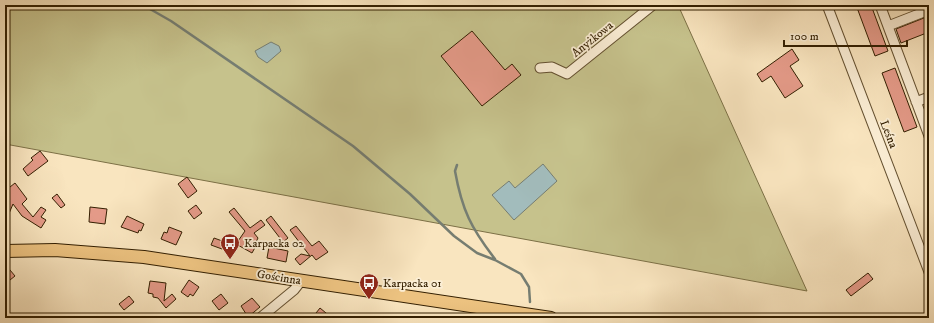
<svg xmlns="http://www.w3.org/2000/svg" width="934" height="323" font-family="'IM FELL DW Pica',serif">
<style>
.green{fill:#c6c28c;stroke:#7c7046}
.water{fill:#a2bcbc;stroke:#767d71}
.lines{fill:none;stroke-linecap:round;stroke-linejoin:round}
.stream{stroke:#767d71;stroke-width:2.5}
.building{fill:#e49a88;stroke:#331f01}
.minor-casing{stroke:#645030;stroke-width:11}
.major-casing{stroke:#331f01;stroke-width:14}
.minor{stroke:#fbeed5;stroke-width:9}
.major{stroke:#ecc280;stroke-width:12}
.labels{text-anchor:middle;stroke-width:3.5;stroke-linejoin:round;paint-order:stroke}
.street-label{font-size:12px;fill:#331f01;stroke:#fbeed5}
.poi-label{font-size:12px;fill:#331f01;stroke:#fbeed5;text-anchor:start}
</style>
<rect width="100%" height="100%" fill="#f9e5bf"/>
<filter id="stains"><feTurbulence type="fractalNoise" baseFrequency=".005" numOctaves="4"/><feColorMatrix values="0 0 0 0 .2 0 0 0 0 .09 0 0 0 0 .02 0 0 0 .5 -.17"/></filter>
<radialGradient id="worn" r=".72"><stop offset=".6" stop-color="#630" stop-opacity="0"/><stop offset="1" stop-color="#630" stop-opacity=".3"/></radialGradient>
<!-- green -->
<path class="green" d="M5,5H678L807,291L5,144Z"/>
<!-- water -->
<path class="water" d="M271,42L279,46L281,51L267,63L258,57L255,51Z
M543,164L557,181L514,220L492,195L509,181L515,188Z"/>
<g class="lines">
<!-- stream -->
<path class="stream" d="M143,5L171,21L353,146L410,194L454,236L477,253L495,260L521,274L529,287L530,302
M457,165L455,171C462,210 471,228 495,259"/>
</g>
<!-- building -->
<path class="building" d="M856,5H871L888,51L875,56Z
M929,16V32L901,43L896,29Z
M472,31L505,70L512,64L521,75L482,106L441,56Z
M792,49L799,60L790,66L803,86L785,98L771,76L762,82L757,74Z
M895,68L917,127L904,132L882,73Z
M40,151L48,161L28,176L23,169L33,160L31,158Z
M187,177L197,191L188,198L178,184Z
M15,183L27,199L22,204L33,217L41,207L46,210L41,217L46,220L41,228L22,216L13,204L5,223V191Z
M57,194L65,205L61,208L52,198Z
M196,205L202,213L194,219L188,211Z
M90,207L107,209L105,224L89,222Z
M234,208L250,228L261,220L265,225L254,233L258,238L255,244H257L252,253L236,244L245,231L229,212Z
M127,216L144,224L141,231L139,230L138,233L121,227Z
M271,216L288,238L283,242L266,220Z
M296,226L312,246L319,241L328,252L316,260L312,255L300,265L295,259L301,254L310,256L290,230Z
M169,227L182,232L176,245L161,239L164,232L167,233Z
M214,238L225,242L222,249L211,245Z
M269,247L288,251L286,262L267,258Z
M5,264L15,276L5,284Z
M868,273L873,279L851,296L846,290Z
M189,280L199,287L193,296L190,294L188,297L181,292Z
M150,281L166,283L164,301L172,294L176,299L166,308L158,298L153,297V294L148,293Z
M221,294L228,303L219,310L212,301Z
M129,296L134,302L124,310L119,304Z
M252,298L260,307L248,317L241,306Z
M320,308L332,318H312Z"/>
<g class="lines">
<!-- minor casing -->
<g class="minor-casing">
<path id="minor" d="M827,5L929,272
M880,5L929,136
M888,26L929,10
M540,68L552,67L567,74L653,5
M916,102L929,97
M260,318L294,290L301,281"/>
</g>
<!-- major casing -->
<g class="major-casing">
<path id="major" d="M5,251L55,250L144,257L551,318"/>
</g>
<!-- minor -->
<use href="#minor" class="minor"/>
<!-- major -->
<use href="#major" class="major"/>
</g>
<!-- icons -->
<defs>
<g id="bus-pin" transform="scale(1)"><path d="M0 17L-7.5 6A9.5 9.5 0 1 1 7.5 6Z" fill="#8f2418" stroke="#fbeed5"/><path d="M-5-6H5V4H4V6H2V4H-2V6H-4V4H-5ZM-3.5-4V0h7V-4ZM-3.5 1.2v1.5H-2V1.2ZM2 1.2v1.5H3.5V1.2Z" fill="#fff"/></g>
</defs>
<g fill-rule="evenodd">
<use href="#bus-pin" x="230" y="243"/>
<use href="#bus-pin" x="369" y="283"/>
</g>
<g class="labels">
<!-- street labels -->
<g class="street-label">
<text transform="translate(592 39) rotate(-39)" y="4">Anyżkowa</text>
<text transform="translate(889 134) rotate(69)" y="4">Leśna</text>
<text transform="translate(279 277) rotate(9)" y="4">Gościnna</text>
</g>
<!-- poi labels -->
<g class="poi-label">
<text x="244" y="247">Karpacka 02</text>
<text x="383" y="287">Karpacka 01</text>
</g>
</g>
<!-- margin -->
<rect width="934" height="323" fill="none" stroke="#f9e5bf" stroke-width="20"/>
<rect x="6" y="6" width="922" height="311" fill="none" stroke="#331f01" stroke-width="2"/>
<rect x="10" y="10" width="914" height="303" fill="none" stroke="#331f01"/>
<!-- scale -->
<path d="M784 40v6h123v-6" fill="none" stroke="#331f01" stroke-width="2"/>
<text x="790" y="40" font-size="12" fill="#331f01" stroke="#fbeed5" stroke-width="3" paint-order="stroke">100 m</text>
<rect width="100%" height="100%" filter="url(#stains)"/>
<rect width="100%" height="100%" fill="url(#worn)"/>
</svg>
